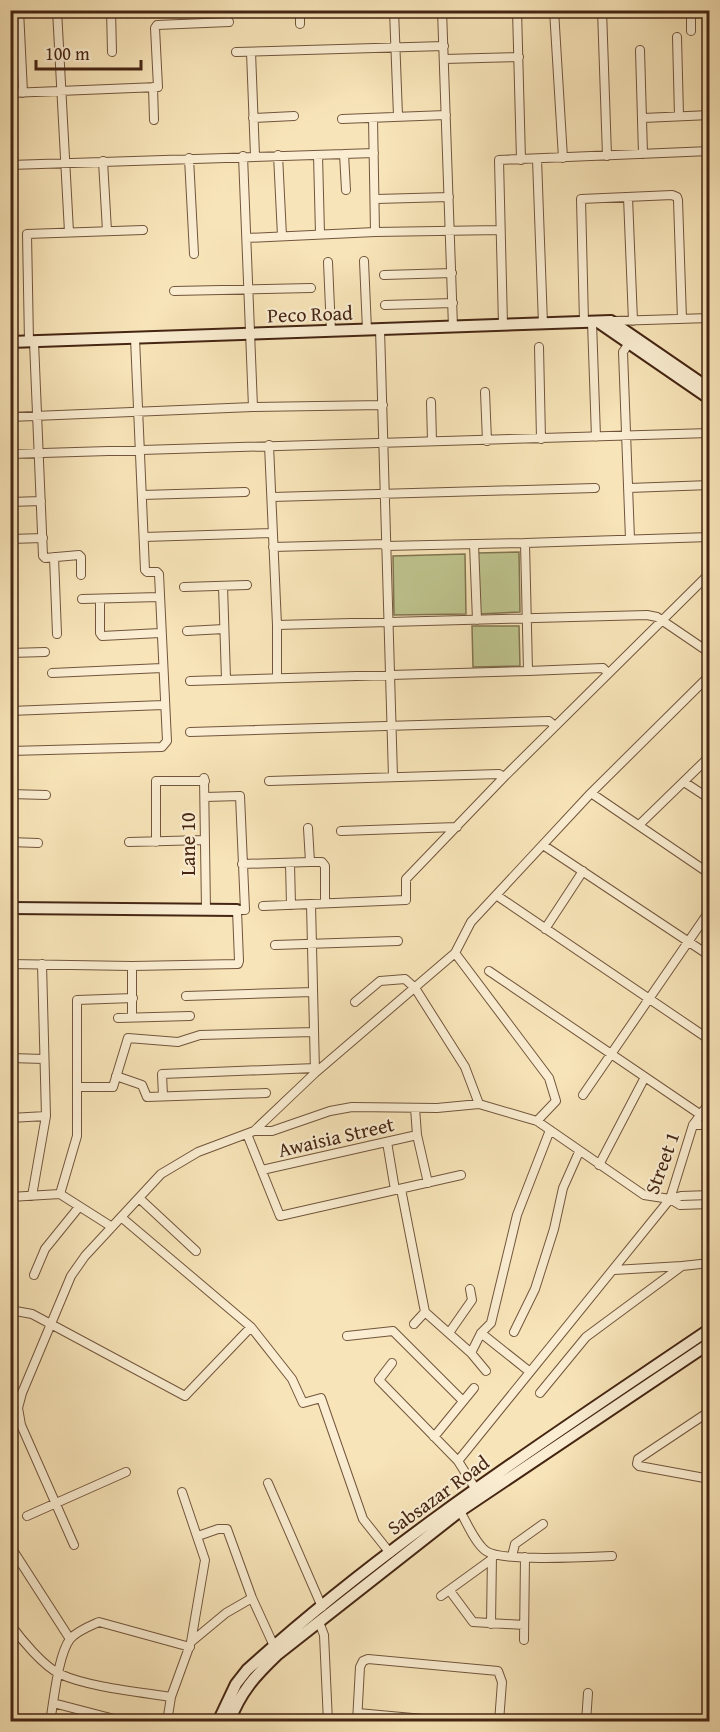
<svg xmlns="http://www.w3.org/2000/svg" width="720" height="1732" font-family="'Gentium Book Plus',serif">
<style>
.green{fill:#bec48e;stroke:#827450;stroke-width:1.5}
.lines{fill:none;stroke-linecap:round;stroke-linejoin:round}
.street-casing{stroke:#72553c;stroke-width:10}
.secondary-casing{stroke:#452513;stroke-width:14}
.street{stroke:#faedd1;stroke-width:8}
.secondary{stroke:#faedd1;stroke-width:10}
.labels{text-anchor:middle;stroke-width:4.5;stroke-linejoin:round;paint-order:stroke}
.street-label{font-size:20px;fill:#452513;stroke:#faedd1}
</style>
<rect width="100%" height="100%" fill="#f7e4b8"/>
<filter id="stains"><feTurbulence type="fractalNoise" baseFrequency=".00333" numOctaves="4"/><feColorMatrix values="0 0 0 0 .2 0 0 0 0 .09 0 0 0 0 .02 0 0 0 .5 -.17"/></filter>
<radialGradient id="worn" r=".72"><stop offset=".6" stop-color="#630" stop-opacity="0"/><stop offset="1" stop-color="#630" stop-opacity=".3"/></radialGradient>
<!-- green -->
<path class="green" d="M519,552L520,612L479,614L478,553Z
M465,554L466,614L394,615L393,556Z
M472,626H519L520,666L473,667Z"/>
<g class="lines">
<!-- street casing -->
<g class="street-casing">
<path id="street" d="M19,10L23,93
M57,10L69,232
M111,10L112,52
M300,10V24
M394,10L398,116
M442,10L453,327
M517,10L521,160
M554,10L563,158
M602,10L607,156
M691,10V31
M677,37L679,116
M10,41H20
M640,50L643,154
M236,52L444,46
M251,52L255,156
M444,59L519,57
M153,87L154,120
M10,93L158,87L155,28L157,25L229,22
M253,118L294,116
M373,118L375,232
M643,118L710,115
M342,119L446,115
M344,154L346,190
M278,155L282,236
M318,155L320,234
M243,156L253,407
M189,158L194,254
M537,159L543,324
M103,161L107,231
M10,165L374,153
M628,197L633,321
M376,199L449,197
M247,238L375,232L500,230
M364,261L367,330
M328,262L331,331
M384,275L452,273
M174,291L311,288
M385,305L453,303
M613,321L710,318
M584,322L581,199L672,195L677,197L678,200L682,319
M592,322L596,437
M503,325L499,160L710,151
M380,329L393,777
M29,342L27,234L143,230
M34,342L43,556L45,558L79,555L81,557V575
M539,347L541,439
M485,392L487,441
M431,402L432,441
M10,417L253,407L383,405
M269,445L277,625V677
M10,454L710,433
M629,488L710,485
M142,495L245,492
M272,497L595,488
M10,502L41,501
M144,537L273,533
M10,539L43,538
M630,539L623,352L631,340
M525,543L710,537
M474,544L477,620
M385,546L525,543L528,671L603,668L608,673
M273,547L386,544
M54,557L57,634
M223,586L226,679
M184,587L247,585
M82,599L159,597
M100,599V633L102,636L160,633
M277,625L647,615L657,617L710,653
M187,631L224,629
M10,653L45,652
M52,673L162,668
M190,681L528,671
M10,711L163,705
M190,732L549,721L555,726
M10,751L162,747L167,741L159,574L157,572H147L145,570L135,338
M204,778L206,910
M269,781L499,774L504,777
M684,782L710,799
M591,793L710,874
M10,794L46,795
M639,825L710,756
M308,828L310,862H322L325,866V903
M341,831L457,827
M10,842L38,843
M129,842L204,840
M156,842V781H205
M543,845L710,956
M290,863L291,905
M242,864L310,862
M496,895L710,1040
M311,904L315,1072
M263,906L406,900V879L504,777L710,573
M545,929L583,871
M275,945L398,941
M455,953L549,1078L556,1101L537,1121
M10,964L132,966L238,964L239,961L237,910H245L240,796L205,797
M132,966V1017
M489,971L701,1115
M186,996L313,992
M355,1002L380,981L405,979L415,988L465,1067L479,1104
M118,1018L190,1016
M10,1058L44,1059
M116,1076L142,1085L147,1097L266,1093
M78,1087H113L128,1038L178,1042L200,1035L314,1032
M583,1095L710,910
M163,1096L162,1074L315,1068
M415,1108L417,1135L428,1183
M10,1118L46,1116
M693,1125H710
M254,1131H272L330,1111L352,1107L437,1108L479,1104L537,1121L644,1195L670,1199L680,1205L710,1204
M247,1134L280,1216L461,1175
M387,1142L395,1190
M599,1165L645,1077
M262,1170L417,1135
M401,1189L425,1312L471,1353L486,1371
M60,1194L77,1136V1000L133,998
M32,1196L46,1116L42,964
M10,1197L60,1194L112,1227
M139,1198L196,1251
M670,1199L681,1196L710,1195
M121,1217L251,1327L292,1379L303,1403L321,1398L363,1519L390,1553
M614,1270L682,1266
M34,1275L45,1249L79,1207
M10,1310L32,1314L185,1396L251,1327
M414,1324L425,1312
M514,1332L535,1289L554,1229L563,1188L579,1152
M449,1333L472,1300L470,1289
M481,1333L530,1372
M347,1336L393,1331L463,1401
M471,1353L481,1333L491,1323L517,1215L550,1130
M392,1363L379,1380L458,1461L475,1488
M540,1393L586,1337L682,1266L710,1263
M710,1411L638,1459L637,1464L639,1466L710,1479
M434,1437L474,1388
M458,1461L670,1199L693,1125L710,1102
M268,1483L322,1607
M182,1492L205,1560L191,1642
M460,1511C467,1523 475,1543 486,1551C501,1562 589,1557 612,1556
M27,1516L126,1472
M198,1536L218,1529H227L252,1598L274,1646
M74,1545L21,1425L18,1408L22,1393L71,1276L85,1256L161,1174L198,1152L254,1131L315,1073L455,953L471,922L591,793L710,675
M14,1552L70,1639
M512,1556L515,1544L543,1524
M450,1591L473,1622L524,1625
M441,1596L492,1559
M319,1622L324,1635L328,1722
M10,1624C21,1639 43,1666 60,1674C88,1687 139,1692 171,1697
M491,1624L492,1554
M524,1640L525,1557
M53,1703L126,1722
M358,1713L456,1722
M50,1722C54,1700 58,1655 70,1639C77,1631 90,1626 99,1622L190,1647
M167,1722L171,1697L191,1642L226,1613L252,1598
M357,1722L360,1667L363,1661L368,1659L498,1671L502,1682L499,1722
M586,1722L588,1693"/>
</g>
<!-- secondary casing -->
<g class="secondary-casing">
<path id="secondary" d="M598,322L710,399
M10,342L611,321L710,389
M10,908L237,910
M218,1722L236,1684L247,1670C389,1541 551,1437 710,1329
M229,1722C241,1691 255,1676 278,1654L460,1511L710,1343"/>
</g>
<!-- street -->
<use href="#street" class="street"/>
<!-- secondary -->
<use href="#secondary" class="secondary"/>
</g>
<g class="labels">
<!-- street labels -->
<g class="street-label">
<text transform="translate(310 314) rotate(-2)" y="7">Peco Road</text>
<text transform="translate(188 844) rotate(-90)" y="7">Lane 10</text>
<text transform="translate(336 1137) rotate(-13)" y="7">Awaisia Street</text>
<text transform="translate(662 1163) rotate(-70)" y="7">Street 1</text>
<text transform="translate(438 1495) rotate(-36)" y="7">Sabsazar Road</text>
</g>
</g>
<!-- margin -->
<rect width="720" height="1732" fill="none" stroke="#f7e4b8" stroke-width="36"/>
<rect x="12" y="12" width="696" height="1708" fill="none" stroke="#452513" stroke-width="3"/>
<rect x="18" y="18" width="684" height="1696" fill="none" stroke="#452513" stroke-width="1.5"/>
<!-- scale -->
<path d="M36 60v9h105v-9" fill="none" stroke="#452513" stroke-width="3"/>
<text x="45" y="60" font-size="18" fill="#452513" stroke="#faedd1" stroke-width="4.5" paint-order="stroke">100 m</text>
<rect width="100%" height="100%" filter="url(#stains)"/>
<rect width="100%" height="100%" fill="url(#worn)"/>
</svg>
